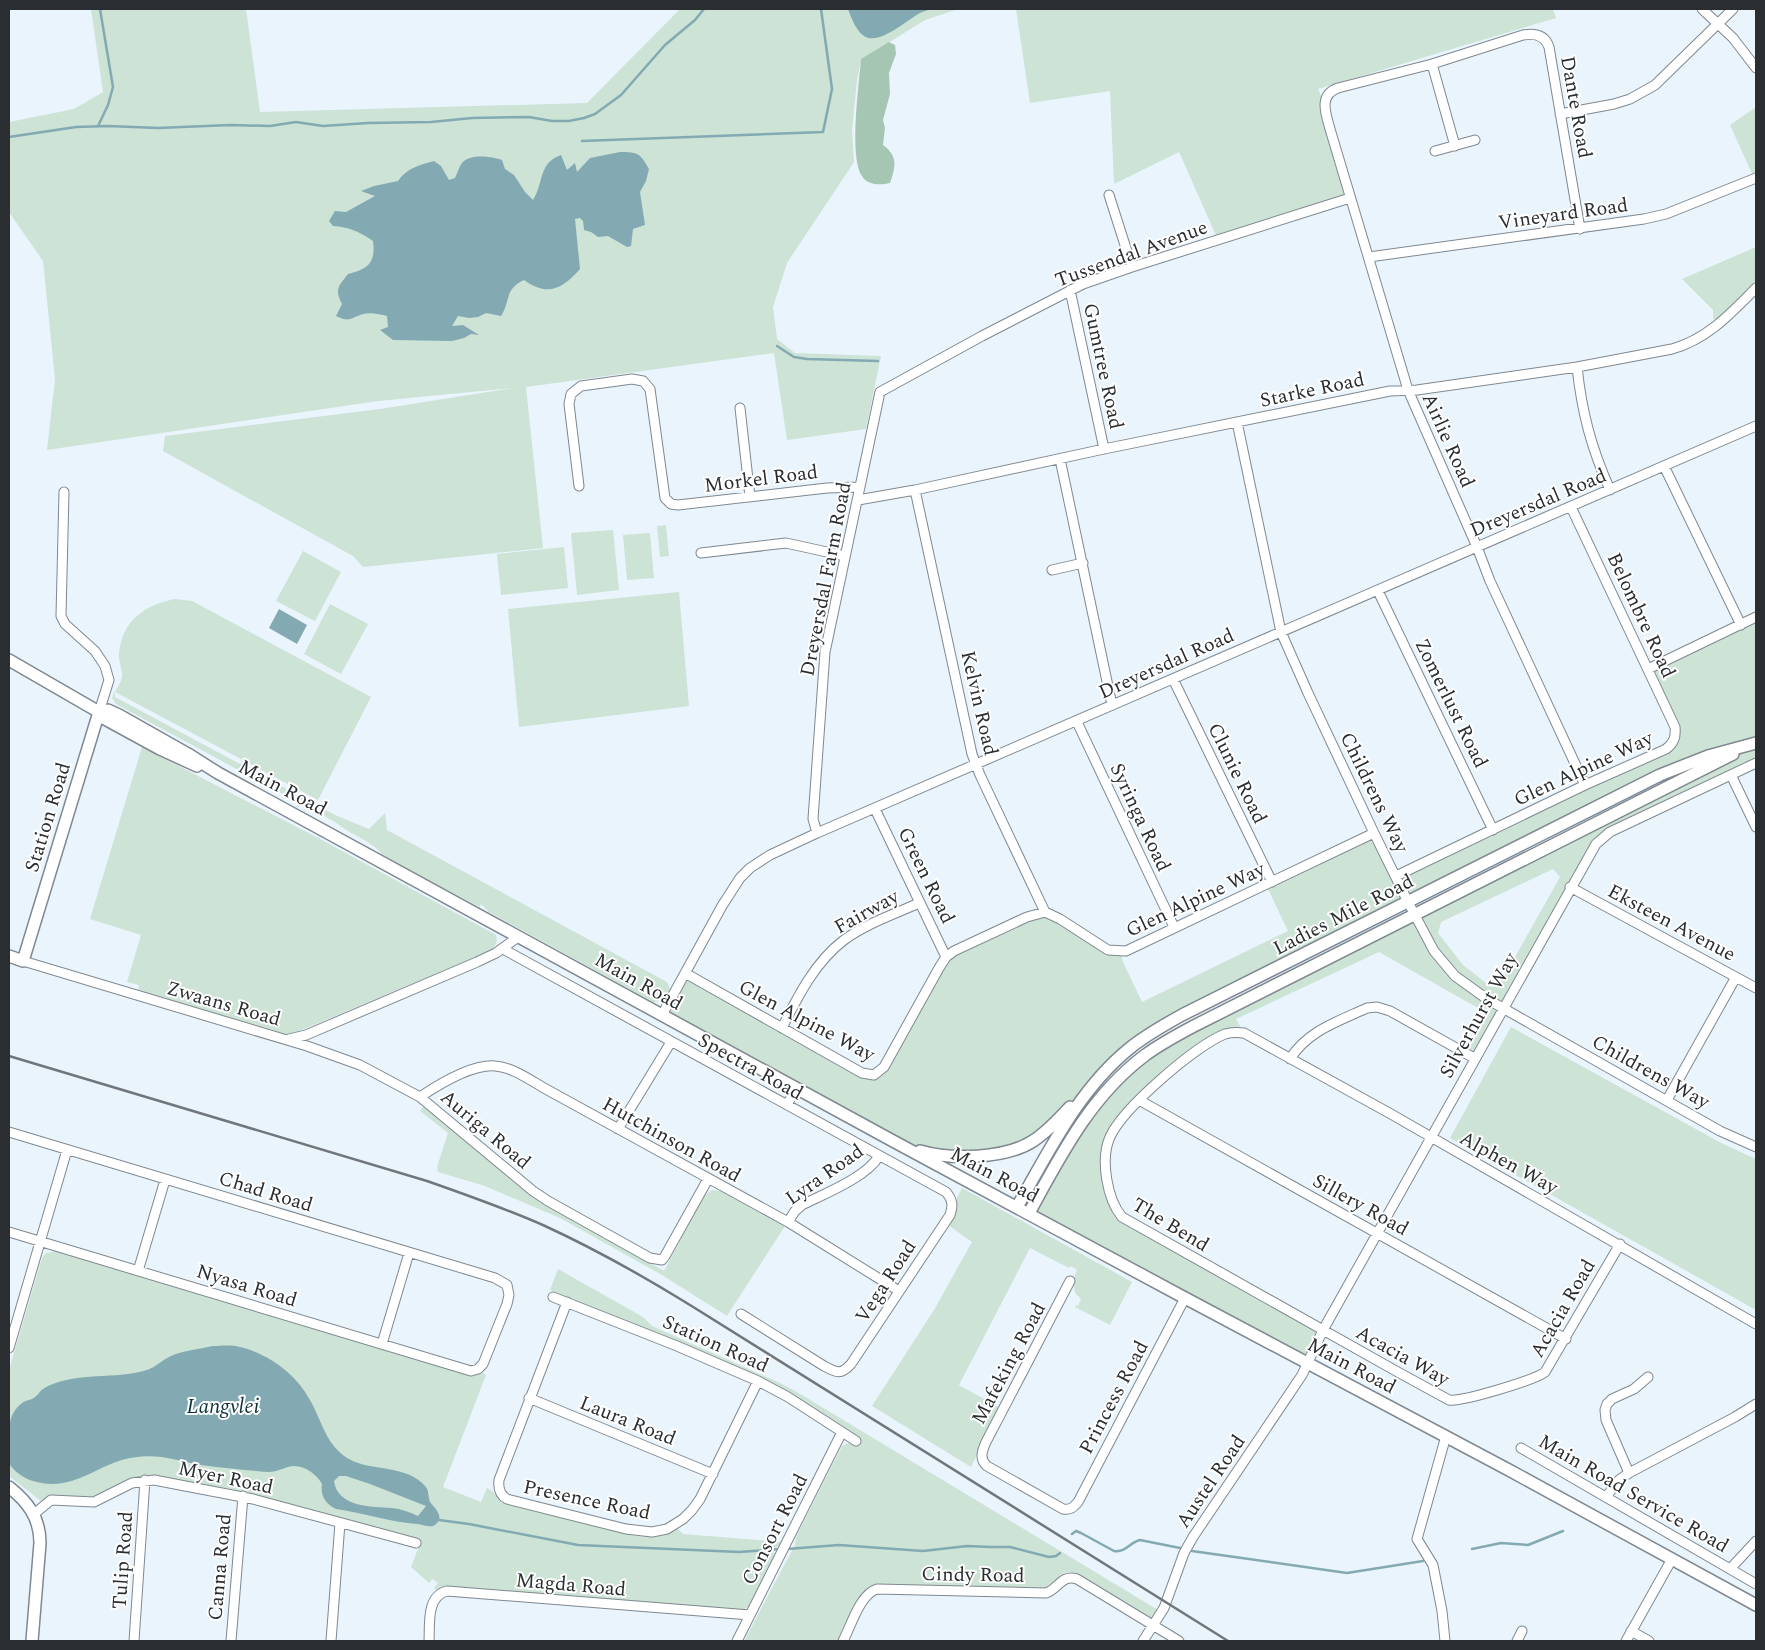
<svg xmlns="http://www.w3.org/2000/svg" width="1765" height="1650" font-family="Spectral,serif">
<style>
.green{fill:#cce3d5;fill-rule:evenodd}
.forest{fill:#a6c6b4}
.water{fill:#83a9b2;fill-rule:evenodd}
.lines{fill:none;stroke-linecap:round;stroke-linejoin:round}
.stream{stroke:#83a9b2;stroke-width:2.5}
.minor-casing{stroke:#7f8890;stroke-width:11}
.major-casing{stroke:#7f8890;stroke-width:14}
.minor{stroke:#fff;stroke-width:9}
.major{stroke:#fff;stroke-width:11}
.rail{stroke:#70767b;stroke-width:2.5}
.labels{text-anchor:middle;stroke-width:4;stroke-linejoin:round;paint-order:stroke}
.street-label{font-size:20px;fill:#2a2e31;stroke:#fff}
.water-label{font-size:21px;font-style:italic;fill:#0c323a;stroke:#fff}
</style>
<rect width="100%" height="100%" fill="#eaf4fd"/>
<!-- green -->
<path class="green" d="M91,9H246L260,112L587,103L680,9H958L925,20L861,60L857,80L852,130L854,162L787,263L773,307L777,339L795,353L881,356L866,429L787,440L774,353L526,387L543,548L363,567L353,556L163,451L165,436L380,409L513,388L378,401L47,450L55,379L43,261L9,212V122L74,109L103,92Z
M1016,9H1553L1556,18L1318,89L1324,103L1349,198L1218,240L1179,152L1114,184L1110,91L1030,103Z
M1756,107V177L1754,178L1730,125Z
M1756,247V282L1716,321L1713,318V310L1682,279Z
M666,525L669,556L660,557L657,526Z
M613,530L619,590L577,595L571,533Z
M650,533L654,578L627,580L623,535Z
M564,547L568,588L501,595L497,554Z
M303,551L341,572L315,621L276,601Z
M679,592L689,706L519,727L508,609Z
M175,599L192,601L371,697L318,800L115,692V697L335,815L369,829L385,813L387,830L667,982L670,989C665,997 663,1002 653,1002L489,912L481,904L480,907L384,857C374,841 350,835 335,822L116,704L112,698C114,691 121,684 122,677C123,670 118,661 119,654C122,620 145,605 175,599Z
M330,604L368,624L341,674L304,654Z
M1756,617V763L1602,837L1474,1058L1468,1045L1482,1021L1478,1008L1379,952L1236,1019L1244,1033L1224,1035L1139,1100L1106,1150L1117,1211L1323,1330L1308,1363L1029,1213L1076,1130L1145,1055L1668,787L1708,756L1156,1030L1057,1120L1014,1150L927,1153L662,1015L685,973L874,1075L946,957L1045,912L1121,952L1123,962L1142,1002L1288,931L1266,885L1374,833L1395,875L1666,749L1676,733L1648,669ZM1553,869L1560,877L1506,973H1505L1498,986L1491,987L1463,965L1438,933L1441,922Z
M142,747L322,840L496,935C498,942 496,946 490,951L292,1034H281L138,991L139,985L127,982L141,935L90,919Z
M1511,1027L1723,1144L1756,1159V1310L1450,1138Z
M424,1106L535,1198L664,1271L704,1196L712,1190L721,1191L785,1226L727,1316L662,1275L560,1218L485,1186L438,1172L437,1167L448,1133L420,1111Z
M962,1188L1132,1282L1110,1325L1075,1307L1076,1305L1078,1306L1081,1299C1074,1293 1072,1288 1076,1280L1074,1278L1077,1270L1071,1266L1069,1268L1030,1248L959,1385L1000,1408L971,1467L872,1406L934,1310L972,1242L948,1225L956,1213L957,1198Z
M54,1250L473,1376L483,1373L486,1375L443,1487L481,1502L487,1488C496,1492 500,1501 509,1505L635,1536L655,1537L677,1528L683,1534L782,1542L780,1547H776L773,1553L776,1554L751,1605L743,1610L448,1587L436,1590L434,1588L438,1583L433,1579L429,1583L411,1567L421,1541L237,1490L151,1475L133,1478L92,1498L49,1496L41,1501L9,1476V1370L42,1258L46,1253L53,1252Z
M558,1269L643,1317L652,1326L780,1383L797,1392L1158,1610L1154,1618H1149L1078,1574C1056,1566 1059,1586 1043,1589L875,1585L867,1589L862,1595L839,1641H744L795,1545L796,1537L842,1446L848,1443L854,1445L859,1437L794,1396L747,1371L550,1290Z"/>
<!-- forest -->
<path class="forest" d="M889,42L895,45L896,54L889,73L890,94L883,120L885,128L883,145C898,156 896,166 890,183C881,185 868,186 862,176C849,156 859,85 861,59Z"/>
<!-- water -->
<path class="water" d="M848,9H931C928,10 924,11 920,13C907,20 879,46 864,36C856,31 851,17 848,9Z
M620,152C638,152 640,153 649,169L646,181L640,192L645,225L633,229L631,246L627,247L608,236L598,237L591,232L584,230L583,221L580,218L575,219L580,269C562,289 548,297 524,280C504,289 511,301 501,316L486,313L478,317L469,318L458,316L452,326L463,325L479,335L471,334L464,338L452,341L393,340L380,330L388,327L387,316C380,314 370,312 363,314C350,318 350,323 336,316L342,304C334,289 339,286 348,274C368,269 376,263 373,241C360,232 349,227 333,226L329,221L335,211L346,212L375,196L361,191L374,186L398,181C407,168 419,165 434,161L441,166L449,180L455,178C457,174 459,167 462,163C471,153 492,157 502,160L505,169L514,175L525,192L533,200C544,183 538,163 561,155L567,170L575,163L577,172L590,158Z
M279,609L307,625L297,644L269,628Z
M213,1346C220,1346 228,1345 236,1346C266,1352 296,1373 310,1400C322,1421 326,1446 349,1459C372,1472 407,1464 426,1487C429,1491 428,1497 430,1502C432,1505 435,1507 437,1511C441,1516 440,1523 433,1526C428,1527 423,1525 418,1524C390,1522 364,1513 336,1509C326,1504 320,1496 322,1484C316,1473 301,1463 288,1467C281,1469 276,1472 268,1472C246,1470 223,1468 201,1465C174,1460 158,1453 130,1458C95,1465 73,1493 33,1481C25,1479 13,1471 9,1463C8,1460 9,1455 9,1452C9,1434 6,1415 22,1403C26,1400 32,1400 35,1397C38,1395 40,1391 43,1389C70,1372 110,1379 139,1372C155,1369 156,1364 169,1357C179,1351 200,1349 213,1346ZM339,1476H346L370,1484L426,1506L418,1516C410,1512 401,1509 392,1508C372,1507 337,1507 334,1481Z"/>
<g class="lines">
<!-- stream -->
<path class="stream" d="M98,126L108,105L113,87L100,9
M9,137L76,127L108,126L158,128L230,125L270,126L296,122L323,126L368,123L431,122L472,118L529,117L552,121H569L584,118L595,114L621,95L665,45L695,20L704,9
M582,141L823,132L832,89L821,9
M777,346L794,357L807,359L878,361
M439,1520L469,1524L578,1545L739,1552L781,1549
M1072,1534L1076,1531L1081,1533L1114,1551C1126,1553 1130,1542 1140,1540L1180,1548
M787,1549L839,1545L923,1551L967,1546L991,1547H1010L1049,1557L1056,1556L1060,1553
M1472,1549L1501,1543L1528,1545L1563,1531
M1192,1551L1347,1573L1423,1561"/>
<!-- minor casing -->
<g class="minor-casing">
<path id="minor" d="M1702,9L1733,38L1756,68
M1432,64L1455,146
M1560,114L1614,104L1630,99L1655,85L1733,9
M1435,151L1475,140
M1109,195L1132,267
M1580,229L1549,47C1545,35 1535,33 1523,35L1432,64L1338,88C1318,95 1326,114 1330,129L1408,390L1477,547L1490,581L1585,785
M1369,257L1644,219L1666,214L1756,178
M1070,290L1104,449
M1577,367C1582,413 1591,447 1610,490
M740,408L750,497
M1237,422L1281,632L1308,693L1374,833L1408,902L1434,951L1455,976L1487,999L1720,1131L1756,1147
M1060,459L1112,705
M1664,466L1741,625
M579,486L569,404L571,394L581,386L632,379L643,381L650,389L665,498L671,504L678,505L827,488L860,487
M915,490L972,754L980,775L1045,912
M64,492L61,616L65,624L95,651L105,666L109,680L99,712
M858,500L915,490L1104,449L1390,391L1417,390L1577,367L1672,349C1708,339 1731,313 1756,288
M701,553L786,543L845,556
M1052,570L1083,563
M1378,591L1493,830
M1648,669L1756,617
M1173,679L1272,882
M1077,722L1174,927
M1731,775L1756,827
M875,809L946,957
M817,833L813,819L825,652L880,392L982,336L1083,284L1132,267L1350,198
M1396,876L1585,785L1666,749C1674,743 1676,737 1675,727L1571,507
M1570,887L1756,988
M503,949L946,1192C953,1200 953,1206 950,1215L851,1364C841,1375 837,1373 824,1366L741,1314
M23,961L307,1046L360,1065L420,1097L533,1191L548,1201L650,1258L662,1260L665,1256L708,1179
M685,973L862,1073L874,1075L884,1067L939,968L946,957L954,951L1027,917L1045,912L1060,919L1108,950L1126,951L1374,833
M662,1015L722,906L740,878L750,868L770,855L817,833L1756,426
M782,1028C798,996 815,962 844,940C865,924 895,914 919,903
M289,1039L306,1035L477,962L496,953L518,937
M1290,1059C1307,1031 1339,1021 1367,1008L1377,1007L1390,1011L1474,1058
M420,1097C438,1085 472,1064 495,1066C512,1067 530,1080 544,1088L788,1222L899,1291
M1139,1100L1566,1339
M1667,1100L1736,977
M787,1105L796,1088
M618,1129L671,1042
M9,1132L495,1278L507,1285L509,1295L507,1304L483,1364L478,1369L471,1371L9,1232
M788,1222L795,1211L802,1205C824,1194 867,1177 879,1156
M1620,1244L1545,1372C1535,1380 1462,1402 1449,1400L1396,1371L1122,1217C1107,1199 1100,1159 1110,1137C1123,1108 1195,1046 1225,1034C1231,1032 1237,1032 1244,1033L1391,1114L1756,1324
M138,1271L165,1180
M1070,1281L986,1442C982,1451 979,1459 987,1466L1063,1509C1070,1510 1073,1508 1078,1502L1185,1298
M553,1297L677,1346L758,1381L788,1397L856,1441
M567,1302L499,1480C498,1488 500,1495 507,1499L626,1529L652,1532L667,1529L683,1519L692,1510L700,1499L758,1381
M382,1344L409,1253
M9,1348L67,1150
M529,1398L713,1474
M1521,1448L1756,1584
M1629,1473L1606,1420L1605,1410L1607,1404L1612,1399L1634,1389L1648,1377
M1606,1497L1619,1480L1629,1473L1735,1417L1756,1404
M34,1514L51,1500L94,1502L132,1483L154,1480L253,1499L416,1543
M1730,1569L1756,1541
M1631,1631L1649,1641
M134,1641L145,1480
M231,1641L243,1496
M331,1641L340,1523
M429,1641C430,1625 426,1596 447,1591L750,1615
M737,1641L842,1432
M843,1641C851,1626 860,1594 877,1589L1046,1593C1059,1589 1061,1574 1077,1579L1179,1641
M1143,1641L1164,1608L1184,1553L1193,1537L1302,1375L1323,1330L1596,844L1610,832L1756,763
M1445,1641L1442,1611L1433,1565L1417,1539L1446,1436
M1517,1641L1522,1631
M1626,1641L1672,1559"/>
</g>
<!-- major casing -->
<g class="major-casing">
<path id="major" d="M9,660L99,712L105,719L160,749L197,766
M99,712L108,710L119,715L188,754L218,773L893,1141L1185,1298L1507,1469L1756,1605
M9,956L23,961L99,712
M920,1151C951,1160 1005,1159 1033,1141C1047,1132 1059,1119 1070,1107
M1017,1207C1049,1151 1079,1089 1130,1048C1146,1035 1164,1025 1182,1015L1660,775L1708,756L1756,743
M1029,1213C1061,1155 1090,1097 1144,1056C1160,1044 1177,1035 1194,1026L1733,754
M9,1487C28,1502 40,1518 40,1543L32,1641"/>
</g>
<!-- minor -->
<use href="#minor" class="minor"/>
<!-- major -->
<use href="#major" class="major"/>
<!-- rail -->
<path class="rail" d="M9,1056L427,1181C467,1195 507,1209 545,1226C595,1249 643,1276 690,1305L1228,1641"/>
</g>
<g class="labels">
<!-- street labels -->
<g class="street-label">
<text transform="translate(1577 107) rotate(80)" y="7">Dante Road</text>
<text transform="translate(1563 213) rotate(-8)" y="7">Vineyard Road</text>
<text transform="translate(1131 253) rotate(-20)" y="7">Tussendal Avenue</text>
<text transform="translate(1104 366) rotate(78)" y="7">Gumtree Road</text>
<text transform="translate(1312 389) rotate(-12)" y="7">Starke Road</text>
<text transform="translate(1449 440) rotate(66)" y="7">Airlie Road</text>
<text transform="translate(761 478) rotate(-7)" y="7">Morkel Road</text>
<text transform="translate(1538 502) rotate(-23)" y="7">Dreyersdal Road</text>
<text transform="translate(825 579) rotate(-79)" y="7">Dreyersdal Farm Road</text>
<text transform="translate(1642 615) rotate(65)" y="7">Belombre Road</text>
<text transform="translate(1166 663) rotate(-24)" y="7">Dreyersdal Road</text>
<text transform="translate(980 703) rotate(77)" y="7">Kelvin Road</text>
<text transform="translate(1452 703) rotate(64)" y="7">Zomerlust Road</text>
<text transform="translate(1583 768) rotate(-25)" y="7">Glen Alpine Way</text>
<text transform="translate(1238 773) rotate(64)" y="7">Clunie Road</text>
<text transform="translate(283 787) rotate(28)" y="7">Main Road</text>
<text transform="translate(1375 792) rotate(64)" y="7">Childrens Way</text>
<text transform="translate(47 817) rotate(-73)" y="7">Station Road</text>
<text transform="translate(1141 817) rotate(65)" y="7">Syringa Road</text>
<text transform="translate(927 875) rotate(64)" y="7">Green Road</text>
<text transform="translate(1195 899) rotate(-25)" y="7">Glen Alpine Way</text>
<text transform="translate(866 911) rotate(-29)" y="7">Fairway</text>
<text transform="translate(1343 914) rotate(-27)" y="7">Ladies Mile Road</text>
<text transform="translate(1672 922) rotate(28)" y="7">Eksteen Avenue</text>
<text transform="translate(639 981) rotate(29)" y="7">Main Road</text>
<text transform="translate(224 1003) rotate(16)" y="7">Zwaans Road</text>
<text transform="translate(1478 1015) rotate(-61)" y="7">Silverhurst Way</text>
<text transform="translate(807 1020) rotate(28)" y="7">Glen Alpine Way</text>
<text transform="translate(751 1066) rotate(29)" y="7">Spectra Road</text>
<text transform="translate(1651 1071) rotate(29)" y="7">Childrens Way</text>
<text transform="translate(486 1129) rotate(40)" y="7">Auriga Road</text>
<text transform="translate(672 1139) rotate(29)" y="7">Hutchinson Road</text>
<text transform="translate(1509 1162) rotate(29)" y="7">Alphen Way</text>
<text transform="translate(824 1174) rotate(-35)" y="7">Lyra Road</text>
<text transform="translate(995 1174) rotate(28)" y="7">Main Road</text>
<text transform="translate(266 1191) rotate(17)" y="7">Chad Road</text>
<text transform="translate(1361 1204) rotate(29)" y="7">Sillery Road</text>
<text transform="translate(1171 1224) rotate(31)" y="7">The Bend</text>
<text transform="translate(885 1281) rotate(-57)" y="7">Vega Road</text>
<text transform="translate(247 1285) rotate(17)" y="7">Nyasa Road</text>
<text transform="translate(1562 1308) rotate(-60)" y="7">Acacia Road</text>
<text transform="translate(716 1343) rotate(24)" y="7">Station Road</text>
<text transform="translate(1403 1355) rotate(29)" y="7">Acacia Way</text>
<text transform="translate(1008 1363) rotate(-62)" y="7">Mafeking Road</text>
<text transform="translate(1352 1365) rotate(28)" y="7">Main Road</text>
<text transform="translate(1113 1397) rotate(-62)" y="7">Princess Road</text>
<text transform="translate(628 1420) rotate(22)" y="7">Laura Road</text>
<text transform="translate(226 1477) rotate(12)" y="7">Myer Road</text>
<text transform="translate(1210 1481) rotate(-56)" y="7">Austel Road</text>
<text transform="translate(1634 1493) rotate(30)" y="7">Main Road Service Road</text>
<text transform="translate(587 1499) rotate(12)" y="7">Presence Road</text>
<text transform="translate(774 1529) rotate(-63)" y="7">Consort Road</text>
<text transform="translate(122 1560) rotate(-86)" y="7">Tulip Road</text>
<text transform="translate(219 1567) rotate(-85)" y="7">Canna Road</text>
<text transform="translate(973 1574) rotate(1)" y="7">Cindy Road</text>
<text transform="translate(571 1584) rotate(5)" y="7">Magda Road</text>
</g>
<!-- water labels -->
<g class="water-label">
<text x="223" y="1413">Langvlei</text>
</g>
</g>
<!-- border -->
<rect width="1765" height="1650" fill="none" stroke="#2a2e31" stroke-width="20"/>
</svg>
